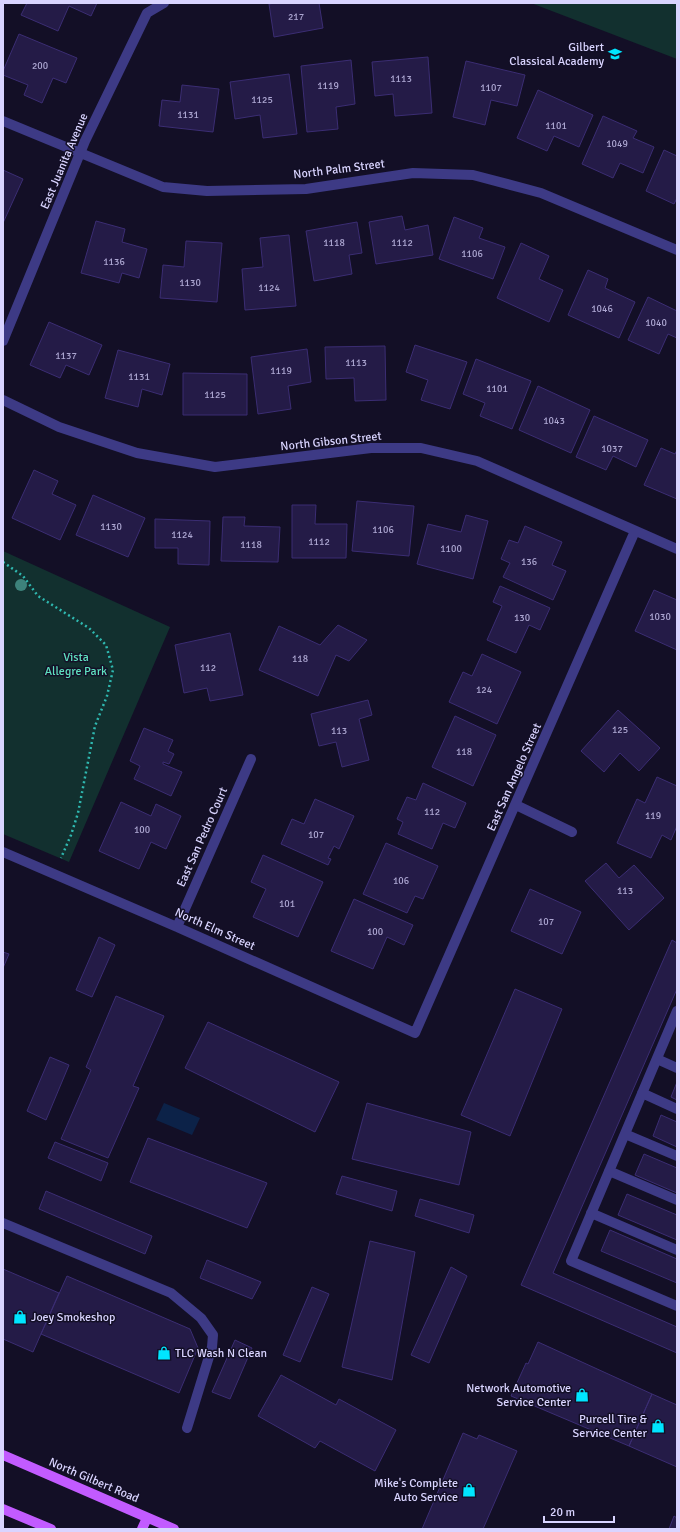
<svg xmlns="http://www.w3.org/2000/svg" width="680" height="1532" font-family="Signika,sans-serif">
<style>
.green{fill:#12302f}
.water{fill:#0c2248}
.building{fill:#241b47;stroke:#3b2d73}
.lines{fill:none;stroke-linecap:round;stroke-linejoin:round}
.path{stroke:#2fb8b0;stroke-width:2.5;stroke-dasharray:2 3;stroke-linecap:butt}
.service{stroke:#3d3a85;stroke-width:10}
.minor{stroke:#3d3a85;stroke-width:10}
.primary{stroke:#c25bff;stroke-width:10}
.tree{fill:#3d827b}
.labels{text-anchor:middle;stroke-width:3;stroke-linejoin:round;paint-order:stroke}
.number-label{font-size:10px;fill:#aca6d1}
.poi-label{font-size:12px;fill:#d9d4ff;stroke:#130f26;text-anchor:end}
.street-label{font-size:12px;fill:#d9d4ff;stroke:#130f26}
.park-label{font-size:12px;fill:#5fe0c0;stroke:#130f26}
</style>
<rect width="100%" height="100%" fill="#130f26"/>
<!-- green -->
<path class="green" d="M531,3H677V59Z
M3,551L170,627L69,862L3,834Z"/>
<!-- water -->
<path class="water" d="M164,1103L200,1118L192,1135L156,1120Z"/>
<!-- building -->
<path class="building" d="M27,3H97L91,16L69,6L58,31L21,15Z
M275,3H319L323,28L274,37L269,4Z
M19,34L77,58L66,83L53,78L42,103L24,95L28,85L3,75V71Z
M428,57L432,113L395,116L393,94L375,96L372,62Z
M351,60L355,104L336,107L338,129L307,132L301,66Z
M466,61L525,75L517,106L491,100L485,125L453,117Z
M289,74L297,134L263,138L260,115L235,119L230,82Z
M182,85L219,89L213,132L159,126L162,100L180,102Z
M538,90L593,115L579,147L554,136L547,151L517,138Z
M603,116L637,131L633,138L654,147L643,173L620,163L613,178L582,164Z
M664,150L677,156V198L674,204L646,191Z
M3,170L23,179L3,223Z
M402,216L405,230L428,225L433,255L376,264L369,222Z
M454,217L483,228L479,238L505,247L493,279L439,259Z
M96,221L125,229L122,242L147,249L139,278L122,273L119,283L81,273Z
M357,222L362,253L349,255L352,274L314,281L306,231Z
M289,235L296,306L245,310L242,269L263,267L260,238Z
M186,241L222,243L217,302L160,298L163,265L184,267Z
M521,243L549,256L539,279L563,290L549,322L497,298Z
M588,270L608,279L605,288L635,302L619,338L568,315Z
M648,297L677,311V338L668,334L659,354L628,340Z
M49,322L102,345L89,375L66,365L60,378L30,365Z
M415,345L467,362L450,409L421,400L428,380L406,372Z
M385,346L386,400L355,401L354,378L326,379L325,347Z
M307,349L311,382L288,386L291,409L258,414L251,357Z
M118,350L170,364L162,395L142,389L138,407L105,398Z
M476,359L531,381L512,429L480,416L485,403L463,394Z
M183,373L247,374V415H183Z
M538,386L590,410L571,453L519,430Z
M594,416L648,440L636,467L613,456L606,470L576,457Z
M661,448L675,454L677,450V499L644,485Z
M34,470L58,481L52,494L76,505L60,540L12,518Z
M93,495L145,518L128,557L76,535Z
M357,501L414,506L409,556L352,551Z
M292,505H316L315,524H347L346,558H292Z
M466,515L488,521L473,579L417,564L428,524L461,532Z
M223,517H245L244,526L280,527L278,562L221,561Z
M155,519L210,521L209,565L178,564V548H155Z
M525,526L562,542L552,565L566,571L553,600L503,577L510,563L501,559L509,540L518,543Z
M500,586L550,608L540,630L529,625L516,653L487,640L502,606L493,602Z
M654,590L677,600V650L635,631Z
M338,625L367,640L349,661L336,655L318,696L259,670L279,626L320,645Z
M230,633L243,695L210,701L207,688L184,693L175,645Z
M482,654L521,672L497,724L449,702L463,672L472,676Z
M368,700L372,715L359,719L369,760L342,767L336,742L319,746L311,714Z
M618,710L660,748L639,771L620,753L604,772L581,751Z
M455,716L496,735L473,786L432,767Z
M144,728L173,740L168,751L174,754L169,764L163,762V764L182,772L171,796L134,779L140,766L130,761Z
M657,777L677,786V826L671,840L662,835L651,858L617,843L637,799L645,803Z
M423,783L466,803L455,828L443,823L432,849L398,834L403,822L397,819L407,797L416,800Z
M315,799L354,816L339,849L334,846L328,858L331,859L328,865L281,844L292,819L304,824Z
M121,802L151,816L156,804L181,816L166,849L151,842L139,869L99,851Z
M386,843L438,866L423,899L415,896L407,913L363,894Z
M263,855L323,882L298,937L253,917L266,889L251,882Z
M606,863L619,878L634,865L664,898L629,930L585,881Z
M530,889L581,912L562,954L511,931Z
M354,899L413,925L404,945L387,937L373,969L331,951Z
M99,937L115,945L92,997L76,990Z
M672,940L677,943V989L553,1273L677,1327V1353L521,1285Z
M3,952L9,954L3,968Z
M515,989L562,1009L510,1136L461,1115Z
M116,996L164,1016L133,1086L139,1088L108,1158L61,1139L91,1070L86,1067Z
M208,1022L339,1082L315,1132L185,1068Z
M50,1057L69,1065L46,1120L27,1111Z
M677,1082V1100L671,1097Z
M367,1103L471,1132L459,1185L352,1159Z
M661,1115L677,1122V1147L653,1136Z
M148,1138L267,1183L247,1228L130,1182Z
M55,1142L108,1163L101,1181L48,1158Z
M644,1154L677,1168V1193L635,1175Z
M342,1176L397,1191L392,1211L336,1194Z
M46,1191L152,1236L145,1254L39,1209Z
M627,1194L677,1215V1240L618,1215Z
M420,1199L474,1215L469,1233L415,1216Z
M610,1230L677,1259V1283L601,1251Z
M370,1241L415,1252L392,1380L342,1367Z
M207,1260L261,1282L252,1299L200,1278Z
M451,1267L467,1276L429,1363L411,1355Z
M3,1269L59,1293L33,1352L3,1339Z
M67,1276L190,1329L198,1348L179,1393L41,1334Z
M312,1287L329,1294L300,1362L283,1355Z
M235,1340L252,1348L230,1399L212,1392Z
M538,1342L652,1394L629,1446L511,1396L526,1363L528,1364Z
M281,1375L336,1405L339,1399L396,1430L375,1471L320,1441L315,1448L258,1416Z
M652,1394L677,1405V1467L629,1446Z
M463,1433L477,1439L479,1435L517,1451L483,1529H422Z
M674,1516L677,1518V1529H669Z"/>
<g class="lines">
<!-- path -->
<path class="path" d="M3,562L23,576L38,596L89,628L106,645L113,670L107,696L95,726L78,813L71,835L61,858"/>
<!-- service -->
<path class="service" d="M677,1011L571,1261L677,1306
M657,1059L677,1068
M642,1093L677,1109
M625,1134L677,1156
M609,1171L677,1200
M591,1213L677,1250
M3,1223L171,1293L201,1318L213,1335L212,1347L187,1428"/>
<!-- minor -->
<path class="minor" d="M3,121L163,187L207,191L306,189L413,173L473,175L541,193L677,250
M3,341L85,141L147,13L164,3
M3,400L59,427L137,453L215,467L371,448H421L477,461L677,549
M516,805L572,832
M3,852L177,927L415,1033L635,531
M177,927L251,759"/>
<!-- primary -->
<path class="primary" d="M3,1455L174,1529
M3,1509L51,1529
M142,1529L147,1518"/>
</g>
<!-- trees -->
<circle class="tree" cx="21" cy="585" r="6"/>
<!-- icons -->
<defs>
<g id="school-bare" transform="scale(1.08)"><path d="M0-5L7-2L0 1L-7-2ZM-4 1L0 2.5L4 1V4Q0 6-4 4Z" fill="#00e5ff" stroke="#130f26" stroke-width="2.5" paint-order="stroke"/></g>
<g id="shop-bare" transform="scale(1.08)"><path d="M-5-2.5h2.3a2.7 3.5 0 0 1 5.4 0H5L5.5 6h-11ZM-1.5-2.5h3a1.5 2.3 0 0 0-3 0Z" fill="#00e5ff" stroke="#130f26" stroke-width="2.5" paint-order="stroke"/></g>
</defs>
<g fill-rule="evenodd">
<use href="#school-bare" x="615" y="54"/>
<use href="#shop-bare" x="20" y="1317"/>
<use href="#shop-bare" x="164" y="1353"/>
<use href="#shop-bare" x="582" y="1395"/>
<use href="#shop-bare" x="658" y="1426"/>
<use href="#shop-bare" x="469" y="1490"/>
</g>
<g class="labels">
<!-- number labels -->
<g class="number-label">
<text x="296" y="20">217</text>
<text x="40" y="69">200</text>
<text x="401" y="82">1113</text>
<text x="328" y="89">1119</text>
<text x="491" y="91">1107</text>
<text x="262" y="103">1125</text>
<text x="188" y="118">1131</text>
<text x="556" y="129">1101</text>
<text x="617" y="147">1049</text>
<text x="334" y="246">1118</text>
<text x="402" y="246">1112</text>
<text x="472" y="257">1106</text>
<text x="114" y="265">1136</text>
<text x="190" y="286">1130</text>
<text x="269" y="291">1124</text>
<text x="602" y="312">1046</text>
<text x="656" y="326">1040</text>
<text x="66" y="359">1137</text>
<text x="356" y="366">1113</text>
<text x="281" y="374">1119</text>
<text x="139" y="380">1131</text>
<text x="497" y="392">1101</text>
<text x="215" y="398">1125</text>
<text x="554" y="424">1043</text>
<text x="612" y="452">1037</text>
<text x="111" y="530">1130</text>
<text x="383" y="533">1106</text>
<text x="182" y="538">1124</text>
<text x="319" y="545">1112</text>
<text x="251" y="548">1118</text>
<text x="451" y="552">1100</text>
<text x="529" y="565">136</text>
<text x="660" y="620">1030</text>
<text x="522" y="621">130</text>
<text x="300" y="662">118</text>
<text x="208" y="671">112</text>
<text x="484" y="693">124</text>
<text x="620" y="733">125</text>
<text x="339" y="734">113</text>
<text x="464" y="755">118</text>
<text x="432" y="815">112</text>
<text x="653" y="819">119</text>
<text x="142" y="833">100</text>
<text x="316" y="838">107</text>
<text x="401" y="884">106</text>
<text x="625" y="894">113</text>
<text x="287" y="907">101</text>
<text x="546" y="925">107</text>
<text x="375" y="935">100</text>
</g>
<!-- poi labels -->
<g class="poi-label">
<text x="604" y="51">Gilbert<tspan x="604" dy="14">Classical Academy</tspan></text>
<text x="31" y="1321" text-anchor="start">Joey Smokeshop</text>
<text x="175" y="1357" text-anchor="start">TLC Wash N Clean</text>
<text x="571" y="1392">Network Automotive<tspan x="571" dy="14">Service Center</tspan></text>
<text x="647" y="1423">Purcell Tire &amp;<tspan x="647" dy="14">Service Center</tspan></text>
<text x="458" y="1487">Mike's Complete<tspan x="458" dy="14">Auto Service</tspan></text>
</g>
<!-- street labels -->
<g class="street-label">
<text transform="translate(64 161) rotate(-67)" y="4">East Juanita Avenue</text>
<text transform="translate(339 169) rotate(-7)" y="4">North Palm Street</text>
<text transform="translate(331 441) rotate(-6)" y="4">North Gibson Street</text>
<text transform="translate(514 777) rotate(-66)" y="4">East San Angelo Street</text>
<text transform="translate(202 837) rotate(-66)" y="4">East San Pedro Court</text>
<text transform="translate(215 929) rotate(24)" y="4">North Elm Street</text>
<text transform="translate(94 1480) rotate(23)" y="4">North Gilbert Road</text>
</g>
<!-- park labels -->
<g class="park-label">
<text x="76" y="661">Vista<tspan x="76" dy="14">Allegre Park</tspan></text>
</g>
</g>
<!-- border -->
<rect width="680" height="1532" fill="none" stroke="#d9d4ff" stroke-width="8"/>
<!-- scale -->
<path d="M544 1516v6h70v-6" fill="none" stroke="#d9d4ff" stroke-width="2"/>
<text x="550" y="1516" font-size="12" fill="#d9d4ff" stroke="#130f26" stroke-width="3" paint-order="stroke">20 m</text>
</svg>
